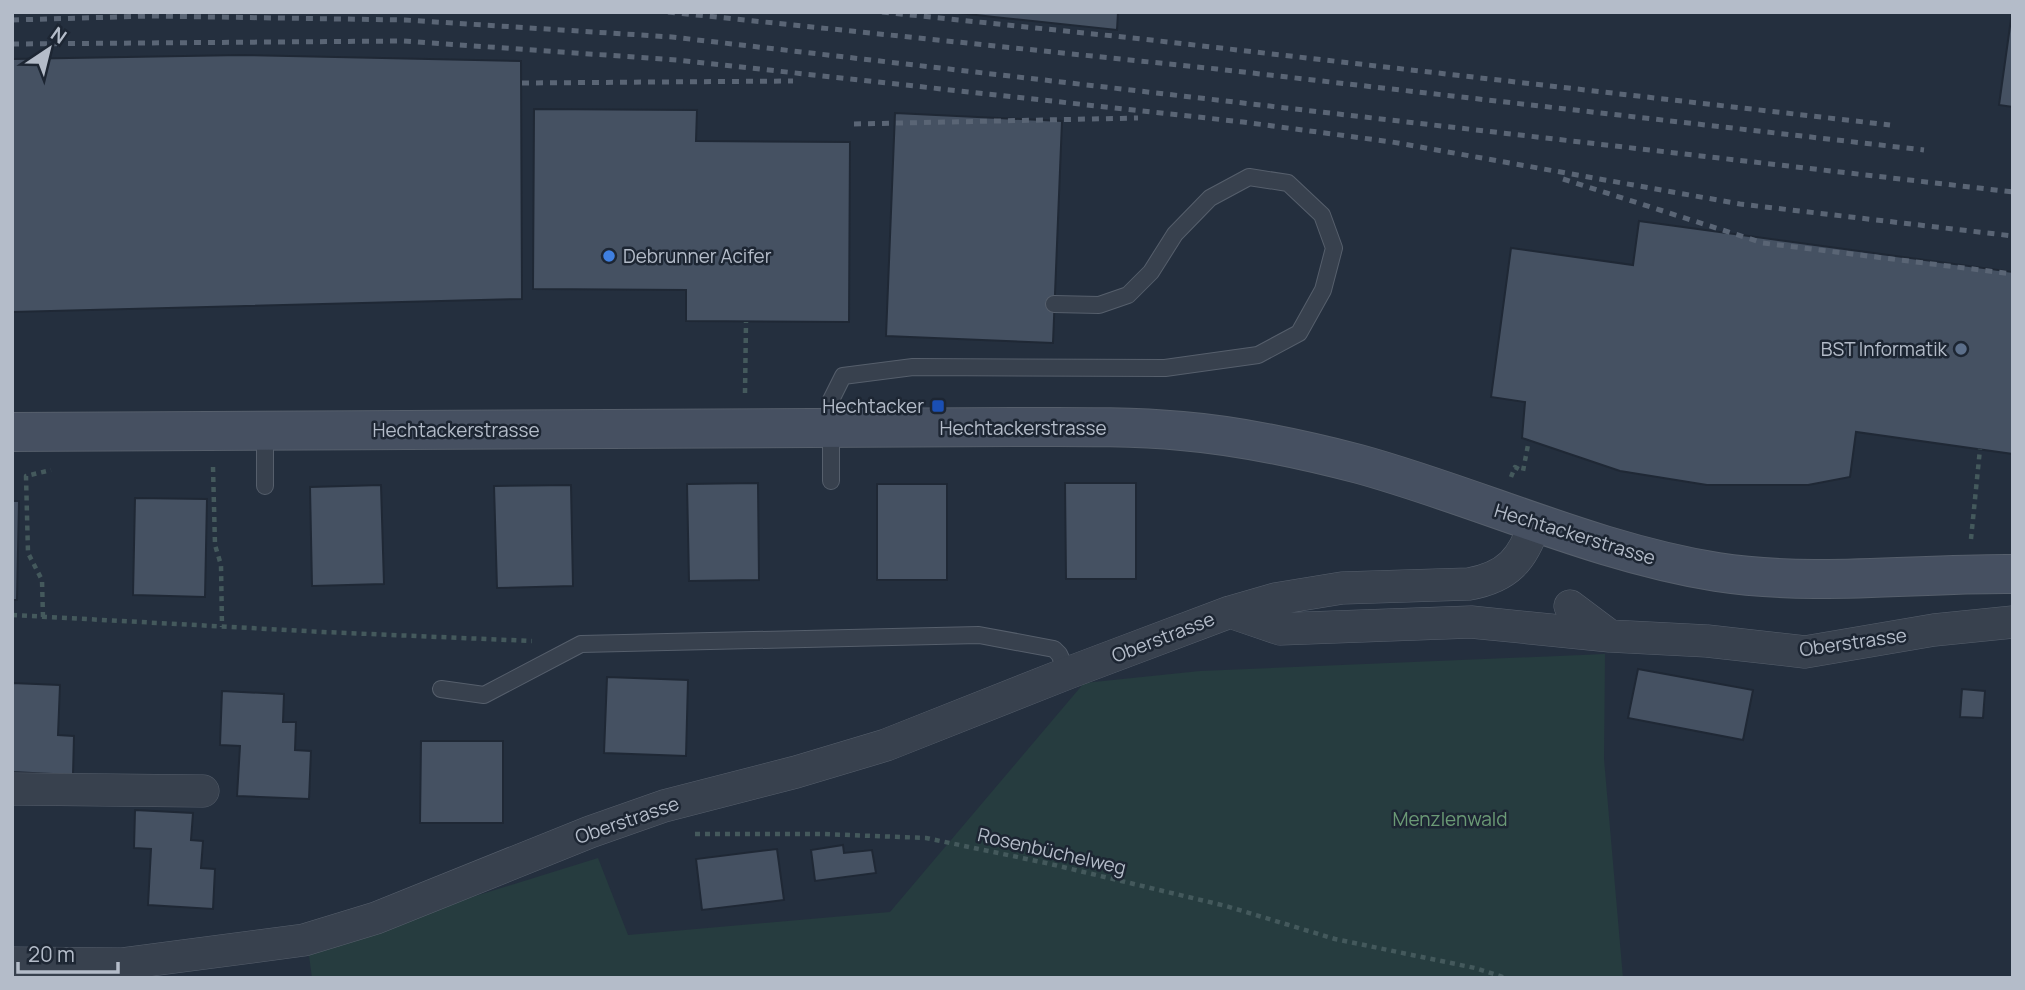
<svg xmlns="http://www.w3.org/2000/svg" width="2025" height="990" font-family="Manrope,sans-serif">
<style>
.green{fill:#263c3f}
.building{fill:#455162;stroke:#1f2835;stroke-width:2}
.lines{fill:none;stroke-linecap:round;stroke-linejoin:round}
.lane-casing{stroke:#565f6c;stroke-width:18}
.street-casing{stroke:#565f6c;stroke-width:33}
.secondary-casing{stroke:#565f6c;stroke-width:40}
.path{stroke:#44595c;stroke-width:4.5;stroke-dasharray:5 5;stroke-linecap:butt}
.lane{stroke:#38414e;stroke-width:16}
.street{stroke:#38414e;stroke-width:32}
.secondary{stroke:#465061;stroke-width:38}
.rail{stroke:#5a6575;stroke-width:5;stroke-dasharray:7 7;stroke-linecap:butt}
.shop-dot{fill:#3f7fe0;stroke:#1d2633;stroke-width:2.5}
.service-dot{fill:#5c6f8a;stroke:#1d2633;stroke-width:2.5}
.transit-dot{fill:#1a4fb4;stroke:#1d2633;stroke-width:2.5}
.labels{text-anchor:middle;stroke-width:5;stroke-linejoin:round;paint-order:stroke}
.poi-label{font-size:19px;fill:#b4bcc9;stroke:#1d2633;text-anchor:end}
.street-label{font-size:19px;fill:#b4bcc9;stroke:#1d2633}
.park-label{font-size:19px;fill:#6b9a76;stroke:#1d2633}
</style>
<rect width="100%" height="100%" fill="#242f3e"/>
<!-- green -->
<path class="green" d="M1605,654L1604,759L1623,978H312L308,948L598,858L628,935L890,912L1084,683L1200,671Z"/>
<!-- building -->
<path class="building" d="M950,12H1118L1117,30L994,17Z
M2012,12H2013V107L1999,105Z
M242,55L521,61L522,299L12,312V59Z
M534,109L697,110L696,141L850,142L849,322L686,321V290L533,289Z
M895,113L1062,121L1053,343L886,336Z
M1639,221L2013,272V454L1856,432L1850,477L1808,485H1707L1620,471L1522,438L1525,402L1491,397L1511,248L1633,265Z
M758,483L759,580L689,581L687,484Z
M1065,483H1136V579H1066Z
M877,484H947V580H877Z
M381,485L384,584L312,586L310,487Z
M571,485L573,586L497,588L494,486Z
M135,498L207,499L205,597L133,595Z
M12,501H19L17,600H12Z
M1638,669L1753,690L1743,740L1628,718Z
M607,677L688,680L686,756L604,753Z
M12,683L60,685L58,735L74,736L73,775L12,772Z
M1962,689L1985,691L1983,718L1960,717Z
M222,691L284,694L283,722H296L295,750L311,751L309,799L237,796L240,746L220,745Z
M421,741H503V823H420Z
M135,810L193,813L191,840L203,841L201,868L215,869L213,909L148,905L151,849L134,848Z
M843,845L844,853L872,850L876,873L815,881L811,850Z
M777,849L784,900L702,910L696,859Z"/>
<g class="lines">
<!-- lane casing -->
<g class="lane-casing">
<path id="lane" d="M265,431V486
M831,481V400L843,376L913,367L1165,368L1258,355L1299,333L1323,290L1334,248L1322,215L1288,183L1249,177L1210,198L1175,234L1151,272L1128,295L1099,305L1054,304
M441,689L484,695L581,644L979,635L1054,649L1059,654L1068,673"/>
</g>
<!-- street casing -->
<g class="street-casing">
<path id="street" d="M1570,606L1610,636
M1230,612L1280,629L1471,622L1610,636L1707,641L1805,652L1934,630L2013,622
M12,789L203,791
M12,963L121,964L304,940L376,918L590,832L664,806L796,772L886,745L1068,673L1230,612L1275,599L1342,588L1469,584C1508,577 1523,559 1535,523"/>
</g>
<!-- secondary casing -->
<g class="secondary-casing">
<path id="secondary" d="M12,432L1013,427C1070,427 1126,426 1182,431C1242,436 1301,449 1359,464C1479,497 1593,552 1717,572C1815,587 1915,573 2013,574"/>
</g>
<!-- path -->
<path class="path" d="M745,393L746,322
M213,467L215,545L221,565L222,627
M1511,477L1515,467L1523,471L1528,445
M1971,539L1980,449
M12,615L323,632L532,641
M43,617L42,580L28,553L26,476L51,470
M695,834H823L926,838L1046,863L1226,906L1335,939L1475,968L1506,978"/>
<!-- lane -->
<use href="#lane" class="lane"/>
<!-- street -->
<use href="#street" class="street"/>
<!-- secondary -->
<use href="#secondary" class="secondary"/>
<!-- rail -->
<path class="rail" d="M668,12L1217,69L1924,150
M882,12L1142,39L1890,125
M12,20L151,16L405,20L672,37L2013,192
M12,44L403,41L677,60L1243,122L1392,142L1740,204L2013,236
M522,83L793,81
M854,124L1138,118
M1563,179L1763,243L2013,274"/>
</g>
<!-- markers -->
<circle class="shop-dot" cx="609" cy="256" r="7"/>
<circle class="service-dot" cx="1961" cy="349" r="7"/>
<rect class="transit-dot" x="931" y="399" width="14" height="14" rx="3.5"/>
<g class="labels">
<!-- poi labels -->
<g class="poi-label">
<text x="623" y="263" text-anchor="start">Debrunner Acifer</text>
<text x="1947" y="356">BST Informatik</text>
<text x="924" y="413">Hechtacker</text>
</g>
<!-- street labels -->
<g class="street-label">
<text x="1023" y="435">Hechtackerstrasse</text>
<text x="456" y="437">Hechtackerstrasse</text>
<text transform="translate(1575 534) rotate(17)" y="7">Hechtackerstrasse</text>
<text transform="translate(1163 637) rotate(-21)" y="7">Oberstrasse</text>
<text transform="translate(1853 642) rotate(-8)" y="7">Oberstrasse</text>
<text transform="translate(627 820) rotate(-19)" y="7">Oberstrasse</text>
<text transform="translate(1052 851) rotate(13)" y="7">Rosenbüchelweg</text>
</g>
<!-- park labels -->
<g class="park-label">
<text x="1450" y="826">Menzlenwald</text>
</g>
</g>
<!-- border -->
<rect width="2025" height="990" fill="none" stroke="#b4bcc9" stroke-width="28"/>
<!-- north arrow -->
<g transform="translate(49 49) rotate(35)" stroke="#1d2633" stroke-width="5" paint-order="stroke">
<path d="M0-5L12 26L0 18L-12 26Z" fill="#b4bcc9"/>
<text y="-10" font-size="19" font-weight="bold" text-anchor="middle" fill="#b4bcc9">N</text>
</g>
<!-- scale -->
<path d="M18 962v10h100v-10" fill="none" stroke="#b4bcc9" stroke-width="3.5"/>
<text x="28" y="962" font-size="21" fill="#b4bcc9" stroke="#1d2633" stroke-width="5" paint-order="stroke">20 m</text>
</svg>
